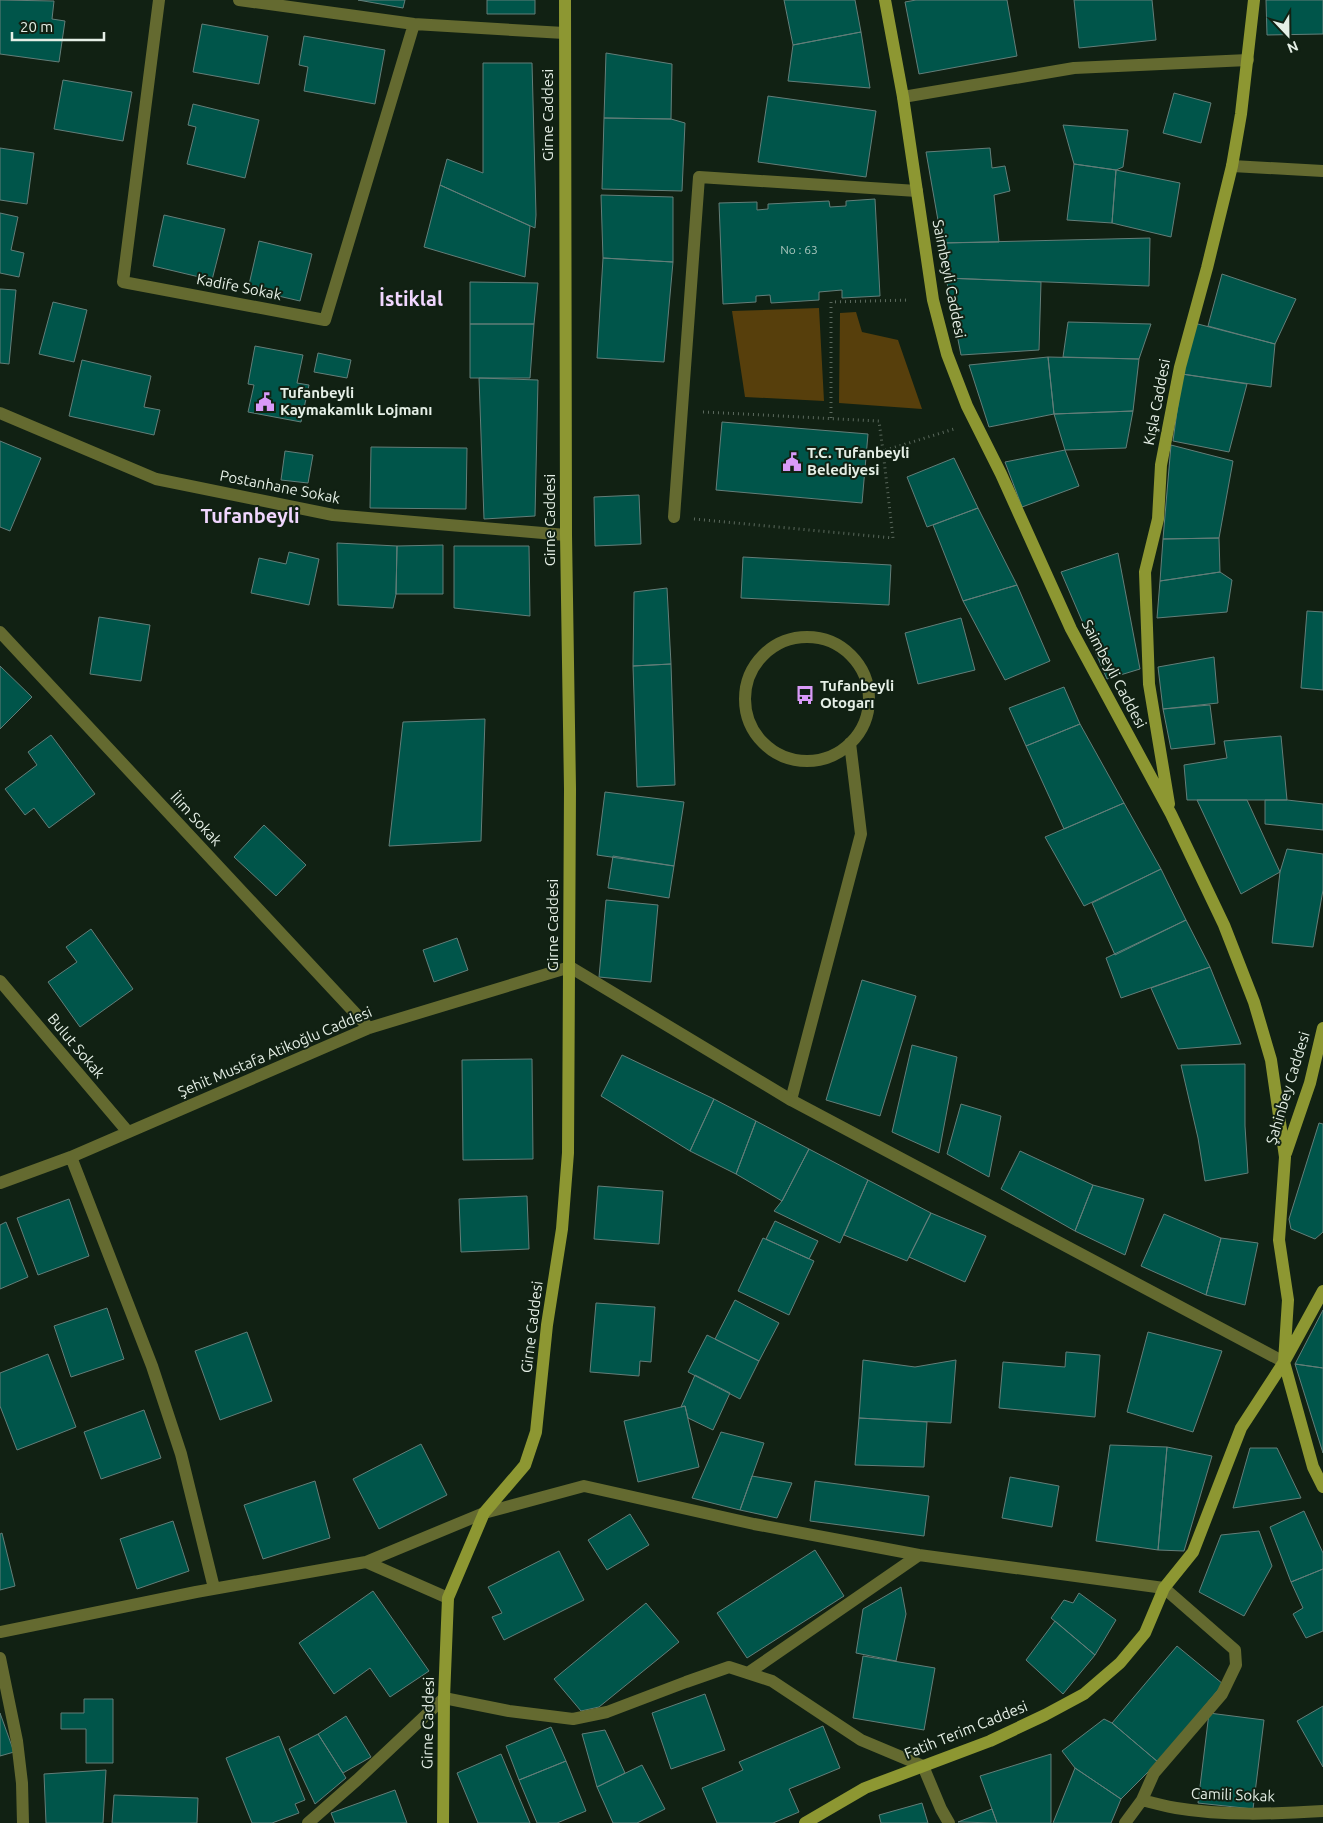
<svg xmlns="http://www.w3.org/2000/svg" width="1323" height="1823" font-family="Ubuntu,sans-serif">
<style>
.green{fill:#573f0c}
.building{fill:#00554a;stroke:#637e79}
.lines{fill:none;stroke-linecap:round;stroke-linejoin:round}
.path{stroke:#5b695d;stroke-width:3;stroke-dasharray:1 4;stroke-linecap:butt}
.lane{stroke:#646a30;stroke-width:12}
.street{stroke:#646a30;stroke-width:12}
.secondary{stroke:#8d9732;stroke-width:12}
.labels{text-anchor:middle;stroke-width:4;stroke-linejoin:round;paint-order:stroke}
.number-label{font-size:12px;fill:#acc8bf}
.street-label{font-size:15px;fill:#e5efe6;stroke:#112113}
.poi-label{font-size:15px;font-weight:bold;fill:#e5efe6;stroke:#112113;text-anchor:start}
.district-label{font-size:20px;font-weight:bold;fill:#f1d7ff;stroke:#112113}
</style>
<rect width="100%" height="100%" fill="#112113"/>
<!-- green -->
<path class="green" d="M819,308L824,401L745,397L732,311Z
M856,312L862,332L898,340L922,409L839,403L840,313Z"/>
<!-- building -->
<path class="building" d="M0,0L54,1L52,19L65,21L59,62L0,54Z
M358,0H405L403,8Z
M487,0H535V14H487Z
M784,0H855L861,32L793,45Z
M916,0H1007L1017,56L919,74L905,2Z
M1074,0H1152L1156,40L1079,48Z
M1266,0H1323V34L1267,35Z
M202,24L268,36L259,84L193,72Z
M861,32L870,88L788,81L793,45Z
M304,36L385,50L375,104L304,91L308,67L299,65Z
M606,53L672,64L671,119L604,118Z
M483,63H532L536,215L535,228L440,185L447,159L483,173Z
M63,80L132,92L123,141L54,129Z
M1174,93L1211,103L1201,143L1163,133Z
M768,96L876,111L866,177L758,162Z
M193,104L259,120L245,178L187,164L196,127L188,125Z
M604,118L671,119L685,123L682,191L602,189Z
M1063,125L1128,130L1123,167L1116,170L1074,164Z
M0,148L34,153L27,204L0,200Z
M990,148L992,168L1005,166L1010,191L994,195L999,242L942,243L926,152Z
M1074,164L1116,170L1112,223L1067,220Z
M1116,170L1180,183L1171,237L1112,223Z
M440,185L530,226L525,277L424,247Z
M601,195L673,197V262L603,258Z
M875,199L880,296L842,298V290L819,292V300L771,303L770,295L756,296V302L723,304L719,203L757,202V210L768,209V204L829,201L830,207L846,206V201Z
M0,213L18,217L11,250L24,253L19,277L0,273Z
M164,215L225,229L212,280L153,266Z
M1150,238L1149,286L946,278L942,243Z
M259,241L312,254L300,301L248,289Z
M603,258L673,262L664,362L597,358Z
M1222,274L1296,299L1275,344L1208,326Z
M946,278L1041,282L1039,350L961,355Z
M470,282L538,283L534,324H470Z
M0,289L16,290L9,364L0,363Z
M53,302L87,310L74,362L39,354Z
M1068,322L1151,324L1139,359L1063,357Z
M1194,323L1275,344L1271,387L1182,374Z
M470,324H534L530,378H470Z
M255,346L303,355L297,383L309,385L301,422L248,412L254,385L248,384Z
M318,353L351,360L347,378L314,372Z
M1048,357L1139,359L1133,411L1054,414Z
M1048,357L1054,414L989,427L969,365Z
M82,360L151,376L144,407L160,410L154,435L69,416Z
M1182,374L1247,384L1229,452L1173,441Z
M479,378L538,380L535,516L484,519Z
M1133,411L1126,448L1065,450L1054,414Z
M722,422L868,434L862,503L716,490Z
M0,441L41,458L10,531L0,527Z
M1171,445L1233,461L1219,538L1163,539Z
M371,447L467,448L466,509L370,508Z
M1065,450L1079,486L1022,507L1005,462Z
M285,451L313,455L308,483L281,480Z
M954,458L978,508L927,527L907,477Z
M639,495L641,544L595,546L594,497Z
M978,508L1017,585L963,601L933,525Z
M1219,538L1220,572L1160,581L1163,539Z
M337,543L397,546L396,594L393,608L338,605Z
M443,545V594H396L397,546Z
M454,546H529L530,616L454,608Z
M289,552L319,559L309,605L251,593L259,558L286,564Z
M1118,553L1140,669L1107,679L1061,572Z
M743,557L891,565L889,605L741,598Z
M1220,572L1232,580L1227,612L1157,618L1160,581Z
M1017,585L1050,661L1005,680L963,601Z
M667,588L671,664L633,666L634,592Z
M1307,611L1323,612V690L1301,688Z
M99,617L150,625L141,681L90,674Z
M961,618L975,670L918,684L905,633Z
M1214,657L1218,703L1163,709L1158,667Z
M671,664L675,785L637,787L633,666Z
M0,666L32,697L0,729Z
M1064,687L1080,724L1026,746L1009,708Z
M1210,705L1215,744L1171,749L1163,709Z
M485,719L481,841L389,846L403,722Z
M1080,724L1124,803L1064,829L1026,746Z
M51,735L95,794L49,828L34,808L25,815L5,789L37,765L28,752Z
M1281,736L1287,800H1187L1184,765L1227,758L1224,741Z
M605,792L684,802L674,866L597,855Z
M1197,800H1247L1280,872L1241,894Z
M1265,800H1287L1323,804V830L1265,824Z
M1124,803L1161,869L1084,906L1045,837Z
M264,825L306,865L276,896L234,857Z
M1287,849L1323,854V890L1313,947L1272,943L1280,872Z
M613,856L674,866L669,898L608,888Z
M1161,869L1186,920L1115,955L1092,903Z
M606,900L658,905L651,982L599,977Z
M1186,920L1210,967L1121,998L1106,958Z
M91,929L133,989L80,1027L48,982L77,962L66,947Z
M457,938L468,970L434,982L423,950Z
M1210,967L1241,1044L1178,1049L1151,988Z
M862,980L916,996L880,1116L826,1100Z
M912,1045L957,1057L939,1153L892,1132Z
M622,1055L714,1099L690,1151L601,1096Z
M532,1059L533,1159L463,1160L462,1060Z
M1245,1064V1126L1248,1173L1205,1181L1198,1138L1181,1065Z
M714,1099L756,1121L736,1174L690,1151Z
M961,1104L1001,1116L989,1177L947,1154Z
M756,1121L809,1149L782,1201L736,1174Z
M1319,1123L1323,1124V1232L1315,1239L1291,1229L1289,1219Z
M809,1149L868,1180L840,1243L774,1211L782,1201Z
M1020,1151L1093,1185L1075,1231L1001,1189Z
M868,1180L931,1213L907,1261L844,1235Z
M1093,1185L1144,1199L1125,1255L1075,1231Z
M598,1186L663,1191L659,1244L594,1239Z
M527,1196L529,1249L461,1252L459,1199Z
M69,1199L89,1256L38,1275L17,1218Z
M931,1213L986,1236L965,1282L909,1257Z
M1164,1214L1221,1238L1206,1295L1141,1266Z
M775,1221L818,1241L809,1259L766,1239Z
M6,1222L28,1277L0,1289V1225Z
M763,1238L814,1261L789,1315L738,1291Z
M1221,1238L1258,1243L1245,1305L1206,1295Z
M735,1300L779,1323L759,1361L715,1339Z
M596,1303L655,1307L651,1362L640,1361L639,1376L590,1372Z
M107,1308L124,1359L71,1377L54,1326Z
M1323,1310V1368L1295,1364Z
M247,1332L272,1401L220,1420L195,1351Z
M1148,1332L1222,1351L1193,1432L1127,1412Z
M707,1335L759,1361L740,1399L688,1372Z
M1066,1352L1100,1355L1095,1417L999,1408L1003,1362L1065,1367Z
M48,1354L76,1427L17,1450L0,1406V1373Z
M863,1360L915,1367L956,1360L951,1423L859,1418Z
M1295,1364L1323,1368V1453Z
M695,1375L730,1393L713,1430L688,1418L685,1406L681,1407Z
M685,1406L699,1467L638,1482L624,1421Z
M144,1410L161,1458L101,1479L84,1432Z
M859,1418L927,1422L924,1467L855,1465Z
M721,1432L764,1443L740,1510L692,1498Z
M421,1444L447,1495L379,1529L353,1479Z
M1110,1445L1167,1447L1158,1550L1096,1541Z
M1167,1447L1212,1456L1184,1551L1158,1550Z
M1250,1448H1277L1301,1498L1233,1508Z
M752,1476L792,1483L777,1518L740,1510Z
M1010,1477L1059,1486L1052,1527L1002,1518Z
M315,1481L330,1538L263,1559L244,1505Z
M815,1481L929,1496L924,1536L810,1521Z
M1304,1511L1323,1553V1569L1291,1582L1270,1527Z
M630,1514L649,1545L607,1570L588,1540Z
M173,1521L189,1571L137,1589L120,1539Z
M1259,1531L1272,1566L1244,1616L1199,1592L1221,1535Z
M2,1533L15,1586L0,1590V1534Z
M815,1550L844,1596L747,1658L717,1613Z
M559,1551L584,1600L504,1640L492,1617L502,1613L488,1587Z
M1323,1569V1631L1306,1638L1293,1614L1303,1608L1291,1582Z
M901,1587L906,1614L896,1661L856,1653L863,1609Z
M373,1591L429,1671L390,1697L370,1668L334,1694L299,1643Z
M1079,1593L1116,1620L1095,1655L1051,1618L1064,1600L1073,1603Z
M646,1603L679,1642L599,1707L581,1711L554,1679Z
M1055,1621L1095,1655L1063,1694L1026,1660Z
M1177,1646L1223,1684L1158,1762L1112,1723Z
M863,1656L935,1668L924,1730L853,1718Z
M705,1694L725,1750L671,1769L652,1713Z
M84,1699H113V1763H86V1729H61V1713H84Z
M1323,1706V1767L1297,1721Z
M0,1713L14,1752L0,1756Z
M1209,1713L1264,1720L1253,1809L1198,1803Z
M346,1716L371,1757L343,1773L318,1734Z
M1104,1719L1112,1723L1158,1762L1121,1799L1075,1768L1062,1751Z
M823,1726L840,1768L789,1789L799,1812L773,1823H717L702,1788L743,1770L739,1762Z
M551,1727L566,1761L519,1780L506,1746Z
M605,1730L625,1773L597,1787L582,1734Z
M318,1734L346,1778L315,1804L289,1749Z
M279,1736L305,1800L295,1804L299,1813L272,1823H252L226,1758Z
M501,1754L530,1823H478L457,1773Z
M1051,1754V1823H997L980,1776Z
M566,1761L586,1811L557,1823H537L519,1780Z
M642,1765L665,1809L637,1823H613L597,1787Z
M1075,1768L1121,1799L1111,1823H1053Z
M106,1770L103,1823H46L44,1774Z
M395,1790L407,1823H335L331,1813Z
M114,1795L198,1798L197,1823H112Z
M922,1803L928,1823H881L879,1815Z
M992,1809L997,1823L958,1822Z"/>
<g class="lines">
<!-- path -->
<path class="path" d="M703,412L879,421L883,451
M831,418V302L910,300
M694,519L893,538L883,451L954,429"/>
<!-- lane -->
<path class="lane" d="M674,517L699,177L917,191
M745 699a62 62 0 1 1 124 0a62 62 0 1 1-124 0Z
M791,1100L861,834L850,743
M0,1658L17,1741L22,1783L23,1823"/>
<!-- street -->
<path class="street" d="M159,0L123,282L325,320L414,24
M239,0L414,24L564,33
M903,97L1074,68L1248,60
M1232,166L1323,171
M0,413L156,479L333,515L566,535
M0,632L369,1028
M0,981L128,1132
M71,1157L152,1366L181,1454L214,1588
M0,1183L71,1157L369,1028L570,967L791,1100L1284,1362
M366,1562L448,1598
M0,1632L196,1592L366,1562L484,1513L584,1486L754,1524L919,1555L1164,1588L1235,1650L1236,1665L1222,1694L1154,1773L1142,1800L1125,1823
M748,1673L919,1555
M1142,1800C1153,1803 1165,1806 1176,1808C1224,1816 1275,1814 1323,1811
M308,1823L357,1780L444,1698L509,1711L573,1719L607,1712L686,1682L729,1667L772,1681L861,1740L923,1766L941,1809L949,1823"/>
<!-- secondary -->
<path class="secondary" d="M885,0L903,97L933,300L947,354L967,406L1001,474L1071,629L1171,814L1224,925L1254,1002L1271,1060L1285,1157L1279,1240L1288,1300L1284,1362L1313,1467L1323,1487
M1169,804L1149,684L1145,572L1158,519L1161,465L1180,367L1207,268L1232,166L1241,114L1254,0
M1286,1153L1310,1083L1323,1028
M443,1823L444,1698L448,1598L484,1513L525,1465L536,1432L547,1325L562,1229L568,1153L570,789L566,535L565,0
M805,1823L865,1788L990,1741L1045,1715L1084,1694L1120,1663L1145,1633L1164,1588L1193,1552L1241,1428L1284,1362L1323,1291"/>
</g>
<!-- icons -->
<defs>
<g id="civic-bare" transform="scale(1.5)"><path d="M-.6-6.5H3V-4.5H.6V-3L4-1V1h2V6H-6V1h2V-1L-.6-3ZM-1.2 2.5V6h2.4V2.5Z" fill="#d99af8" stroke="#112113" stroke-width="2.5" paint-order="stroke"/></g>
<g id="bus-bare" transform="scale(1.5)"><path d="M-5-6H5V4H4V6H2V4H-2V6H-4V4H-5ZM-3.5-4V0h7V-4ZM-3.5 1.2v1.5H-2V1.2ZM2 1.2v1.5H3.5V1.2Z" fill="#d99af8" stroke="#112113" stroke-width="2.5" paint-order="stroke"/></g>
</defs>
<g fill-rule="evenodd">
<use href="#civic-bare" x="265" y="402"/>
<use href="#civic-bare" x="792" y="462"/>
<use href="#bus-bare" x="805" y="695"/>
</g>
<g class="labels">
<!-- number labels -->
<g class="number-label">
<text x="799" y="254">No : 63</text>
</g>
<!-- street labels -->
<g class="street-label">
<text transform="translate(548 115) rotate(-90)" y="5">Girne Caddesi</text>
<text transform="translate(949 279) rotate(79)" y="5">Saimbeyli Caddesi</text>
<text transform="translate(239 287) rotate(11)" y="5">Kadife Sokak</text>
<text transform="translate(1157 402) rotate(-79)" y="5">Kışla Caddesi</text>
<text transform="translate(280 487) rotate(11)" y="5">Postanhane Sokak</text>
<text transform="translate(550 520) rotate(-90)" y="5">Girne Caddesi</text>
<text transform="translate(1114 674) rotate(62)" y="5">Saimbeyli Caddesi</text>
<text transform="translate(196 819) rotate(47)" y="5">İlim Sokak</text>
<text transform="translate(553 925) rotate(-90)" y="5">Girne Caddesi</text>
<text transform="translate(76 1046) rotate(50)" y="5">Bulut Sokak</text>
<text transform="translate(275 1052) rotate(-23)" y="5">Şehit Mustafa Atikoğlu Caddesi</text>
<text transform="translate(1288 1088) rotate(-73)" y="5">Şahinbey Caddesi</text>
<text transform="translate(532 1327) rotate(-83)" y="5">Girne Caddesi</text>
<text transform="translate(428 1723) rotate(-89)" y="5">Girne Caddesi</text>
<text transform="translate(966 1730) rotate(-22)" y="5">Fatih Terim Caddesi</text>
<text transform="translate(1233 1795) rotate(2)" y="5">Camili Sokak</text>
</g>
<!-- poi labels -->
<g class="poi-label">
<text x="280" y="398">Tufanbeyli<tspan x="280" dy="17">Kaymakamlık Lojmanı</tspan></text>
<text x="807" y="458">T.C. Tufanbeyli<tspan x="807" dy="17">Belediyesi</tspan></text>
<text x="820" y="691">Tufanbeyli<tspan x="820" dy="17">Otogarı</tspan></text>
</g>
<!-- district labels -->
<g class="district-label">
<text x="411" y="306">İstiklal</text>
<text x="250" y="523">Tufanbeyli</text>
</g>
</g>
<!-- north arrow -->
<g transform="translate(1288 35) rotate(158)" stroke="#112113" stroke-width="4" paint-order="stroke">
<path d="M0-4L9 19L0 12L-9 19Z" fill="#e5efe6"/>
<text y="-8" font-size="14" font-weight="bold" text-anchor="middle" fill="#e5efe6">N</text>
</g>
<!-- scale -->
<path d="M12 32v8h92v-8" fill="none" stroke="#e5efe6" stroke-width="2.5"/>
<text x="20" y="32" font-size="15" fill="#e5efe6" stroke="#112113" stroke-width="4" paint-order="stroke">20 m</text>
</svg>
